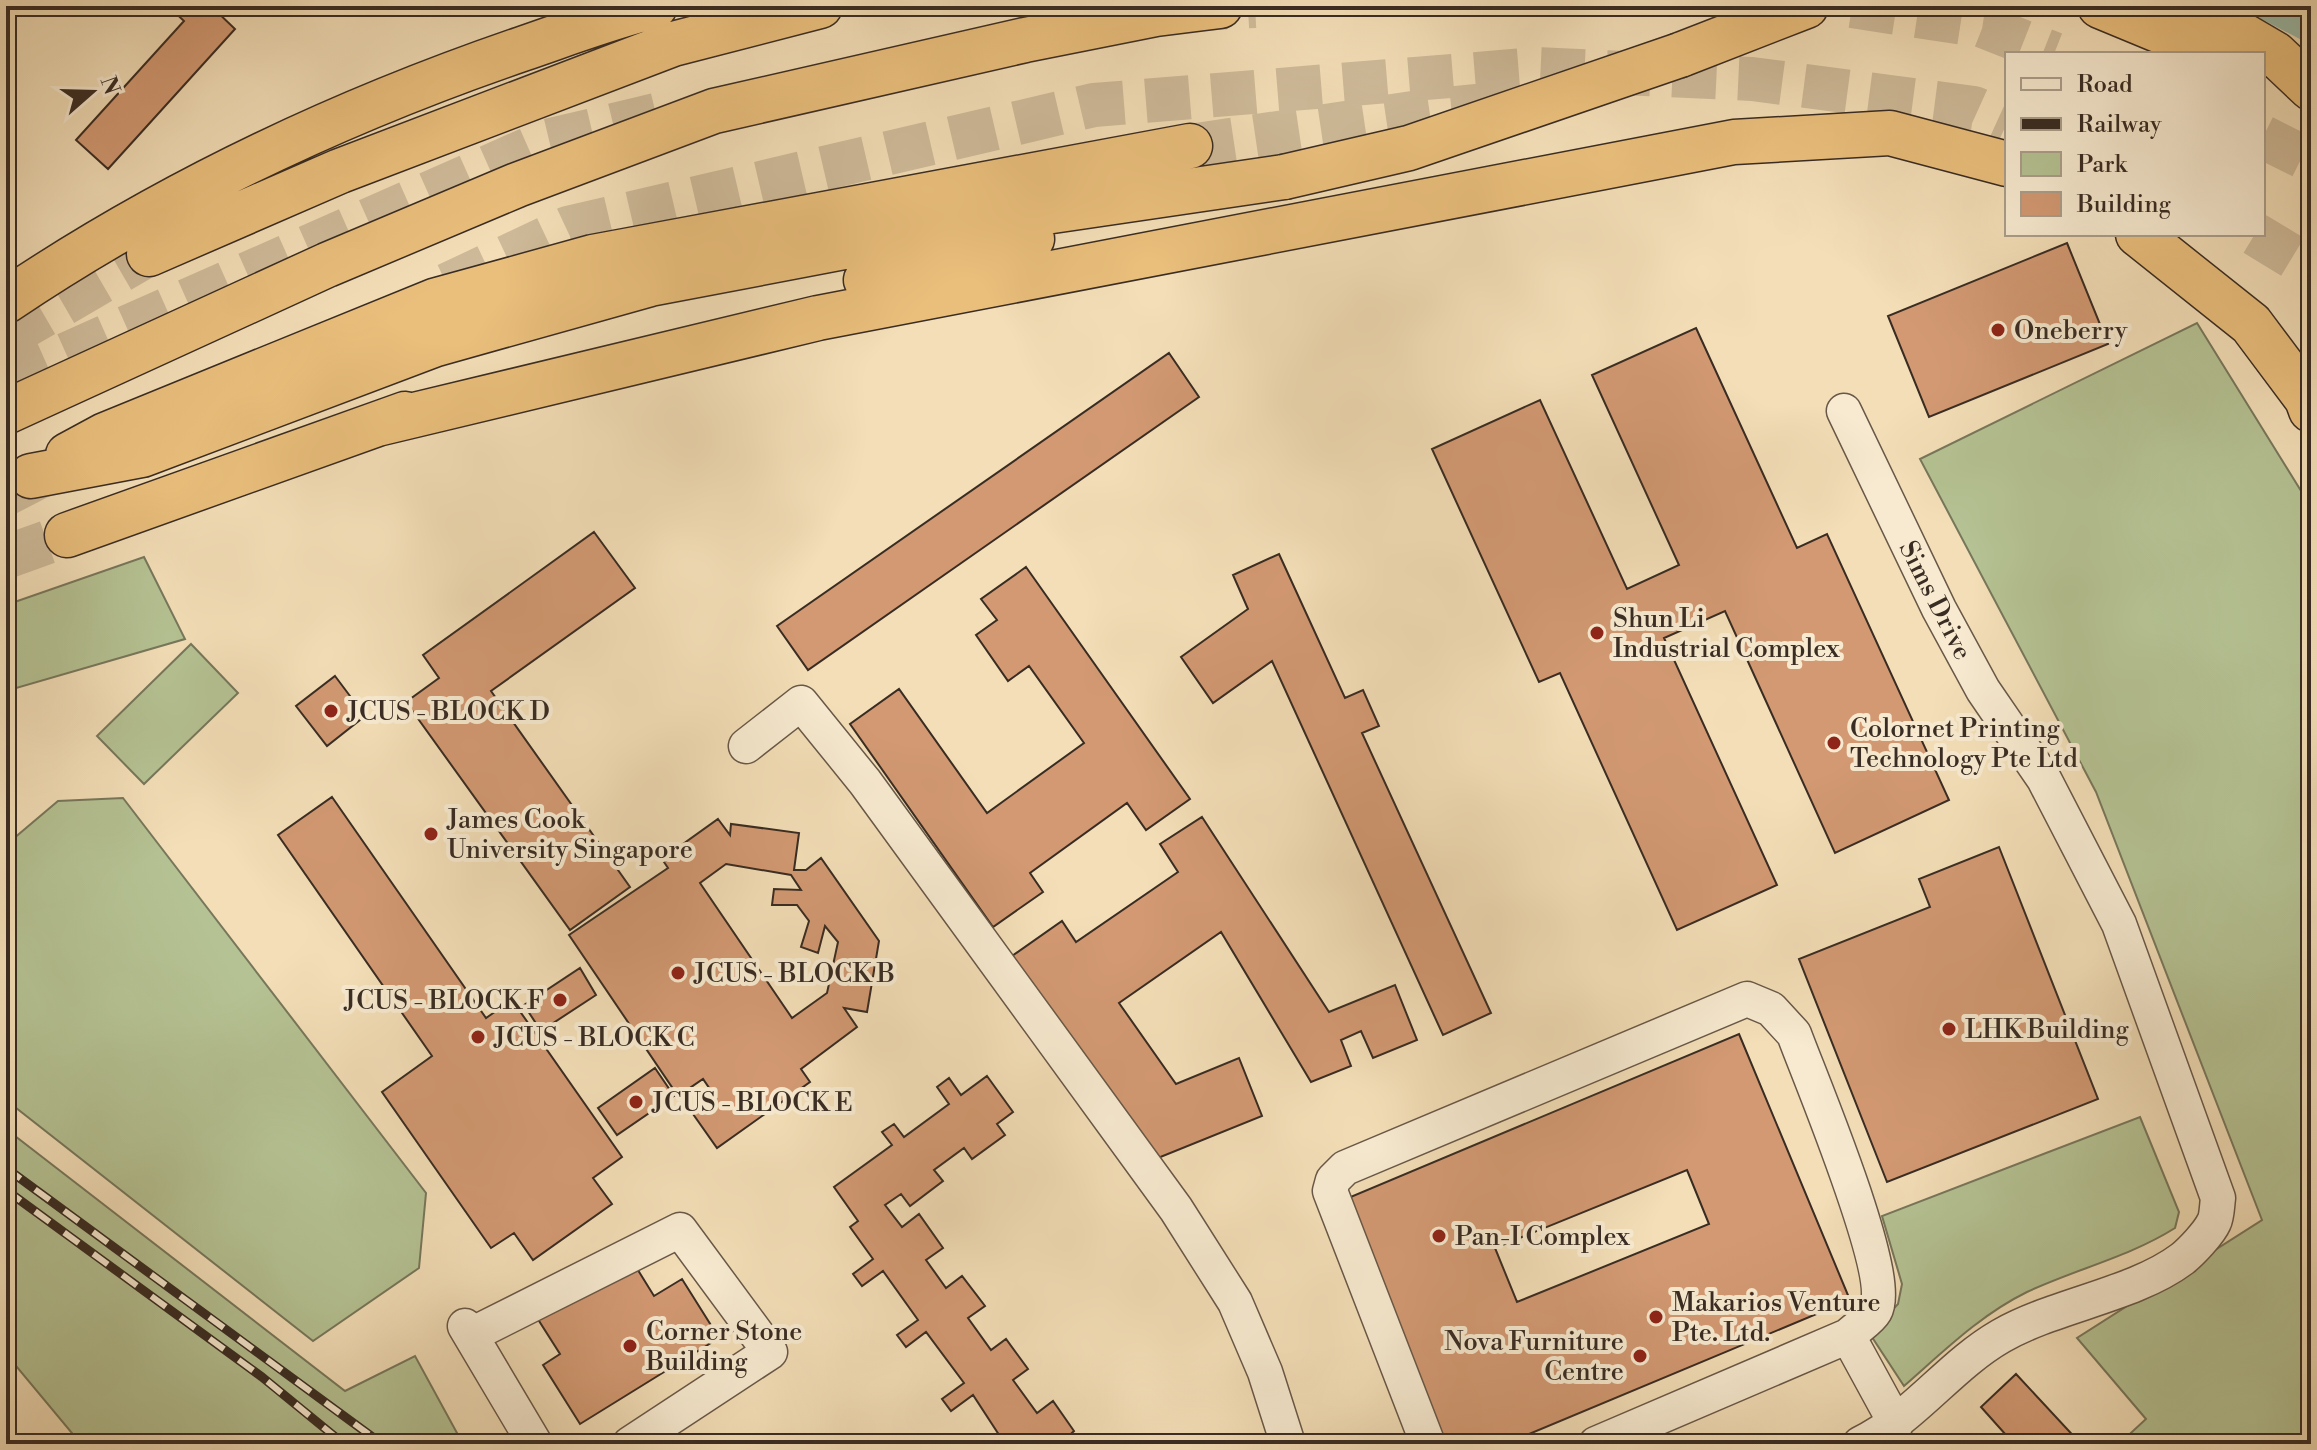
<svg xmlns="http://www.w3.org/2000/svg" width="2317" height="1450" font-family="'Libre Bodoni',serif">
<style>
.green{fill:#b5c293;stroke:#77775b;stroke-width:2}
.lines{fill:none;stroke-linecap:round;stroke-linejoin:round}
.canal{stroke:#9cbcaa;stroke-width:30}
.building{fill:#d29972;stroke:#392c23;stroke-width:2;fill-rule:evenodd}
.highway-tunnel{stroke:#ceba99;stroke-width:44;stroke-dasharray:44 22;stroke-linecap:butt}
.minor-casing{stroke:#685848;stroke-width:37}
.highway-casing{stroke:#392c23;stroke-width:47}
.minor{stroke:#f7ead0;stroke-width:34}
.highway{stroke:#eabf7c;stroke-width:44}
.rail-casing{stroke:#392c23;stroke-width:9}
.rail{stroke:#f7ead0;stroke-width:6;stroke-dasharray:18;stroke-linecap:butt}
.highway-bridge-casing{stroke:#392c23;stroke-width:47;stroke-linecap:butt}
.highway-bridge{stroke:#eabf7c;stroke-width:44}
.poi-dot{fill:#8f2418;stroke:#f7ead0;stroke-width:3}
.labels{text-anchor:middle;stroke-width:8;stroke-linejoin:round;paint-order:stroke}
.poi-label{font-size:26px;fill:#392c23;stroke:#f7ead0;text-anchor:start}
.street-label{font-size:26px;fill:#392c23;stroke:#f7ead0}
</style>
<rect width="100%" height="100%" fill="#f3deb7"/>
<filter id="stains"><feTurbulence type="fractalNoise" baseFrequency=".0025" numOctaves="4"/><feColorMatrix values="0 0 0 0 .2 0 0 0 0 .09 0 0 0 0 .02 0 0 0 .5 -.17"/></filter>
<radialGradient id="worn" r=".72"><stop offset=".6" stop-color="#630" stop-opacity="0"/><stop offset="1" stop-color="#630" stop-opacity=".3"/></radialGradient>
<!-- green -->
<path class="green" d="M2197,323L2311,507V1444H2119L2146,1419L2077,1338L2262,1220L2096,792L1920,459Z
M144,557L185,639L6,691V605Z
M191,644L238,693L144,784L97,736Z
M123,798L426,1193L419,1268L313,1341L6,1100V845L58,801Z
M2140,1117L2179,1212L2175,1228C2129,1257 2076,1269 2027,1292C1980,1315 1943,1352 1904,1386L1870,1334L1898,1304L1902,1284L1882,1216Z
M6,1129L345,1391L415,1356L463,1444H81L6,1354Z"/>
<g class="lines">
<!-- canal -->
<path class="canal" d="M2269,6L2311,28"/>
</g>
<!-- building -->
<path class="building" d="M168,6H211L235,29L108,169L76,140L184,21Z
M2067,243L2108,344L1929,417L1888,316Z
M1696,328L1797,548L1827,534L1949,800L1835,853L1725,611L1664,638L1777,885L1677,930L1560,673L1539,682L1432,449L1540,400L1627,589L1679,565L1592,375Z
M1169,353L1199,397L808,670L777,626Z
M594,532L635,588L491,691L630,887L570,930L406,702L439,678L423,655Z
M1279,554L1345,698L1363,690L1379,726L1362,733L1491,1013L1443,1035L1272,661L1213,703L1181,657L1248,609L1233,575Z
M1026,567L1190,799L1146,830L1127,803L1030,873L1043,892L993,927L850,724L899,689L987,813L1084,743L1029,666L1008,681L976,635L997,620L981,599Z
M335,676L365,716L327,746L296,706Z
M332,797L486,1018L512,1000L622,1157L593,1178L612,1204L533,1260L514,1233L491,1248L382,1092L432,1056L278,835Z
M1202,817L1329,1012L1395,985L1417,1040L1373,1058L1361,1031L1341,1040L1351,1066L1311,1082L1221,932L1119,1003L1176,1084L1239,1058L1262,1116L1153,1160L1012,956L1062,921L1076,942L1178,872L1160,844Z
M718,819L730,835L731,824L799,833L794,870H806L821,858L879,941L867,1012L844,1008L857,1027L801,1069L810,1082L717,1148L693,1114L716,1098L703,1079L678,1096L569,935L668,868L662,859ZM726,864L791,875L801,890L774,889L772,905H797L809,921L801,947L818,953L825,926L838,942L827,993L792,1018L700,883Z
M1999,847L2098,1099L1887,1182L1799,959L1930,907L1919,879Z
M580,968L596,995L541,1031L524,1005Z
M1739,1034L1850,1300L1505,1444H1442L1341,1201ZM1687,1170L1709,1224L1517,1302L1495,1248Z
M655,1068L674,1096L617,1135L598,1108Z
M987,1076L1013,1112L997,1124L1005,1135L972,1159L964,1148L934,1170L943,1181L910,1206L901,1194L885,1205L902,1227L919,1214L943,1248L926,1260L946,1288L962,1276L985,1306L968,1318L991,1350L1006,1339L1028,1369L1013,1380L1037,1413L1053,1401L1074,1431L1060,1444H1005L973,1395L951,1411L942,1399L964,1383L926,1332L906,1347L897,1335L918,1320L883,1271L862,1286L853,1274L873,1259L850,1227L858,1221L834,1187L892,1145L882,1132L894,1124L904,1137L949,1104L937,1087L949,1078L961,1095Z
M628,1254L654,1296L682,1279L719,1338L580,1424L543,1365L560,1354L534,1313Z
M2016,1374L2081,1444H2014L1981,1407Z"/>
<g class="lines">
<!-- highway-tunnel -->
<path class="highway-tunnel" d="M1852,6L1983,26L2054,54
M1182,10L1255,6
M2263,137L2311,161
M1190,146L1433,110L1519,102
M2255,234L2311,268
M447,285L568,228L1094,105L1537,69L1752,79L1974,108L2007,123
M6,337L149,254
M6,381L547,141L673,111
M6,494L66,463
M6,557L67,535"/>
<!-- minor casing -->
<g class="minor-casing">
<path id="minor" d="M1844,411L1939,609L1983,690L2044,779L2119,924L2218,1198C2217,1205 2217,1216 2214,1222C2209,1233 2191,1252 2182,1259C2134,1295 2055,1305 2001,1336C1949,1366 1914,1418 1860,1444
M746,746L801,703L865,782L1176,1209L1235,1302L1265,1372L1288,1444
M465,1326L535,1444
M471,1335L680,1230L770,1352L630,1444
M1848,1336L1896,1424
M1428,1444L1330,1191L1333,1180L1345,1168L1747,999L1771,1009L1794,1034C1810,1078 1895,1277 1875,1311C1870,1320 1856,1328 1848,1336L1596,1444"/>
</g>
<!-- highway casing -->
<g class="highway-casing">
<path id="highway" d="M2100,6L2216,54
M2193,6L2275,54L2311,88
M1680,55L1806,6
M2138,234L2251,324L2307,399L2311,410
M149,254L340,171L673,44L820,6
M866,280L1032,239
M6,301C165,194 341,111 522,49C566,34 610,17 655,6
M6,412L327,265L517,185L714,111L1025,40L1156,14L1220,6
M377,424L818,318L1734,142L1890,133L2007,164
M68,455L105,435L434,301L593,257L1190,146
M31,476L142,455L436,344L650,284L970,223L1284,177
M67,535L405,414"/>
</g>
<!-- minor -->
<use href="#minor" class="minor"/>
<!-- highway -->
<use href="#highway" class="highway"/>
<!-- rail casing -->
<g class="rail-casing">
<path id="rail" d="M6,1168L382,1444
M6,1190L262,1377L344,1444"/>
</g>
<!-- rail -->
<use href="#rail" class="rail"/>
<!-- highway-bridge casing -->
<g class="highway-bridge-casing">
<path id="highway-bridge" d="M1284,177L1409,148L1680,55"/>
</g>
<!-- highway-bridge -->
<use href="#highway-bridge" class="highway-bridge"/>
</g>
<!-- markers -->
<g class="poi-dot">
<circle cx="1998" cy="330" r="8"/>
<circle cx="1597" cy="633" r="8"/>
<circle cx="331" cy="711" r="8"/>
<circle cx="1834" cy="743" r="8"/>
<circle cx="431" cy="834" r="8"/>
<circle cx="678" cy="973" r="8"/>
<circle cx="560" cy="1000" r="8"/>
<circle cx="1949" cy="1029" r="8"/>
<circle cx="478" cy="1037" r="8"/>
<circle cx="636" cy="1102" r="8"/>
<circle cx="1439" cy="1236" r="8"/>
<circle cx="1656" cy="1317" r="8"/>
<circle cx="630" cy="1346" r="8"/>
<circle cx="1640" cy="1356" r="8"/>
</g>
<g class="labels">
<!-- poi labels -->
<g class="poi-label">
<text x="2014" y="339">Oneberry</text>
<text x="1613" y="627">Shun Li<tspan x="1613" dy="30">Industrial Complex</tspan></text>
<text x="347" y="720">JCUS - BLOCK D</text>
<text x="1850" y="737">Colornet Printing<tspan x="1850" dy="30">Technology Pte Ltd</tspan></text>
<text x="447" y="828">James Cook<tspan x="447" dy="30">University Singapore</tspan></text>
<text x="694" y="982">JCUS - BLOCK B</text>
<text x="544" y="1009" text-anchor="end">JCUS - BLOCK F</text>
<text x="1965" y="1038">LHK Building</text>
<text x="494" y="1046">JCUS - BLOCK C</text>
<text x="652" y="1111">JCUS - BLOCK E</text>
<text x="1455" y="1245">Pan-I Complex</text>
<text x="1672" y="1311">Makarios Venture<tspan x="1672" dy="30">Pte. Ltd.</tspan></text>
<text x="646" y="1340">Corner Stone<tspan x="646" dy="30">Building</tspan></text>
<text x="1624" y="1350" text-anchor="end">Nova Furniture<tspan x="1624" dy="30">Centre</tspan></text>
</g>
<!-- street labels -->
<g class="street-label">
<text transform="translate(1936 600) rotate(63)" y="9">Sims Drive</text>
</g>
</g>
<!-- margin -->
<rect width="2317" height="1450" fill="none" stroke="#f3deb7" stroke-width="32"/>
<rect x="8" y="8" width="2301" height="1434" fill="none" stroke="#392c23" stroke-width="4"/>
<rect x="16" y="16" width="2285" height="1418" fill="none" stroke="#392c23" stroke-width="2"/>
<!-- legend -->
<rect x="2005" y="52" width="260" height="184" fill="#f7ead0" stroke="#ab9e8b" stroke-width="2"/>
<rect x="2021" y="78" width="40" height="12" fill="#f7ead0" stroke="#ab9e8b" stroke-width="2"/>
<text x="2077" y="92" font-size="24" fill="#392c23">Road</text>
<rect x="2021" y="118" width="40" height="12" fill="#392c23" stroke="#ab9e8b" stroke-width="2"/>
<text x="2077" y="132" font-size="24" fill="#392c23">Railway</text>
<rect x="2021" y="152" width="40" height="24" fill="#b5c293" stroke="#ab9e8b" stroke-width="2"/>
<text x="2077" y="172" font-size="24" fill="#392c23">Park</text>
<rect x="2021" y="192" width="40" height="24" fill="#d29972" stroke="#ab9e8b" stroke-width="2"/>
<text x="2077" y="212" font-size="24" fill="#392c23">Building</text>
<!-- north arrow -->
<g transform="translate(92 92) rotate(70)" stroke="#f7ead0" stroke-width="6" paint-order="stroke">
<path d="M0-6L14 30L0 20L-14 30Z" fill="#392c23"/>
<text y="-12" font-size="22" font-weight="bold" text-anchor="middle" fill="#392c23">N</text>
</g>
<rect width="100%" height="100%" filter="url(#stains)"/>
<rect width="100%" height="100%" fill="url(#worn)"/>
</svg>
